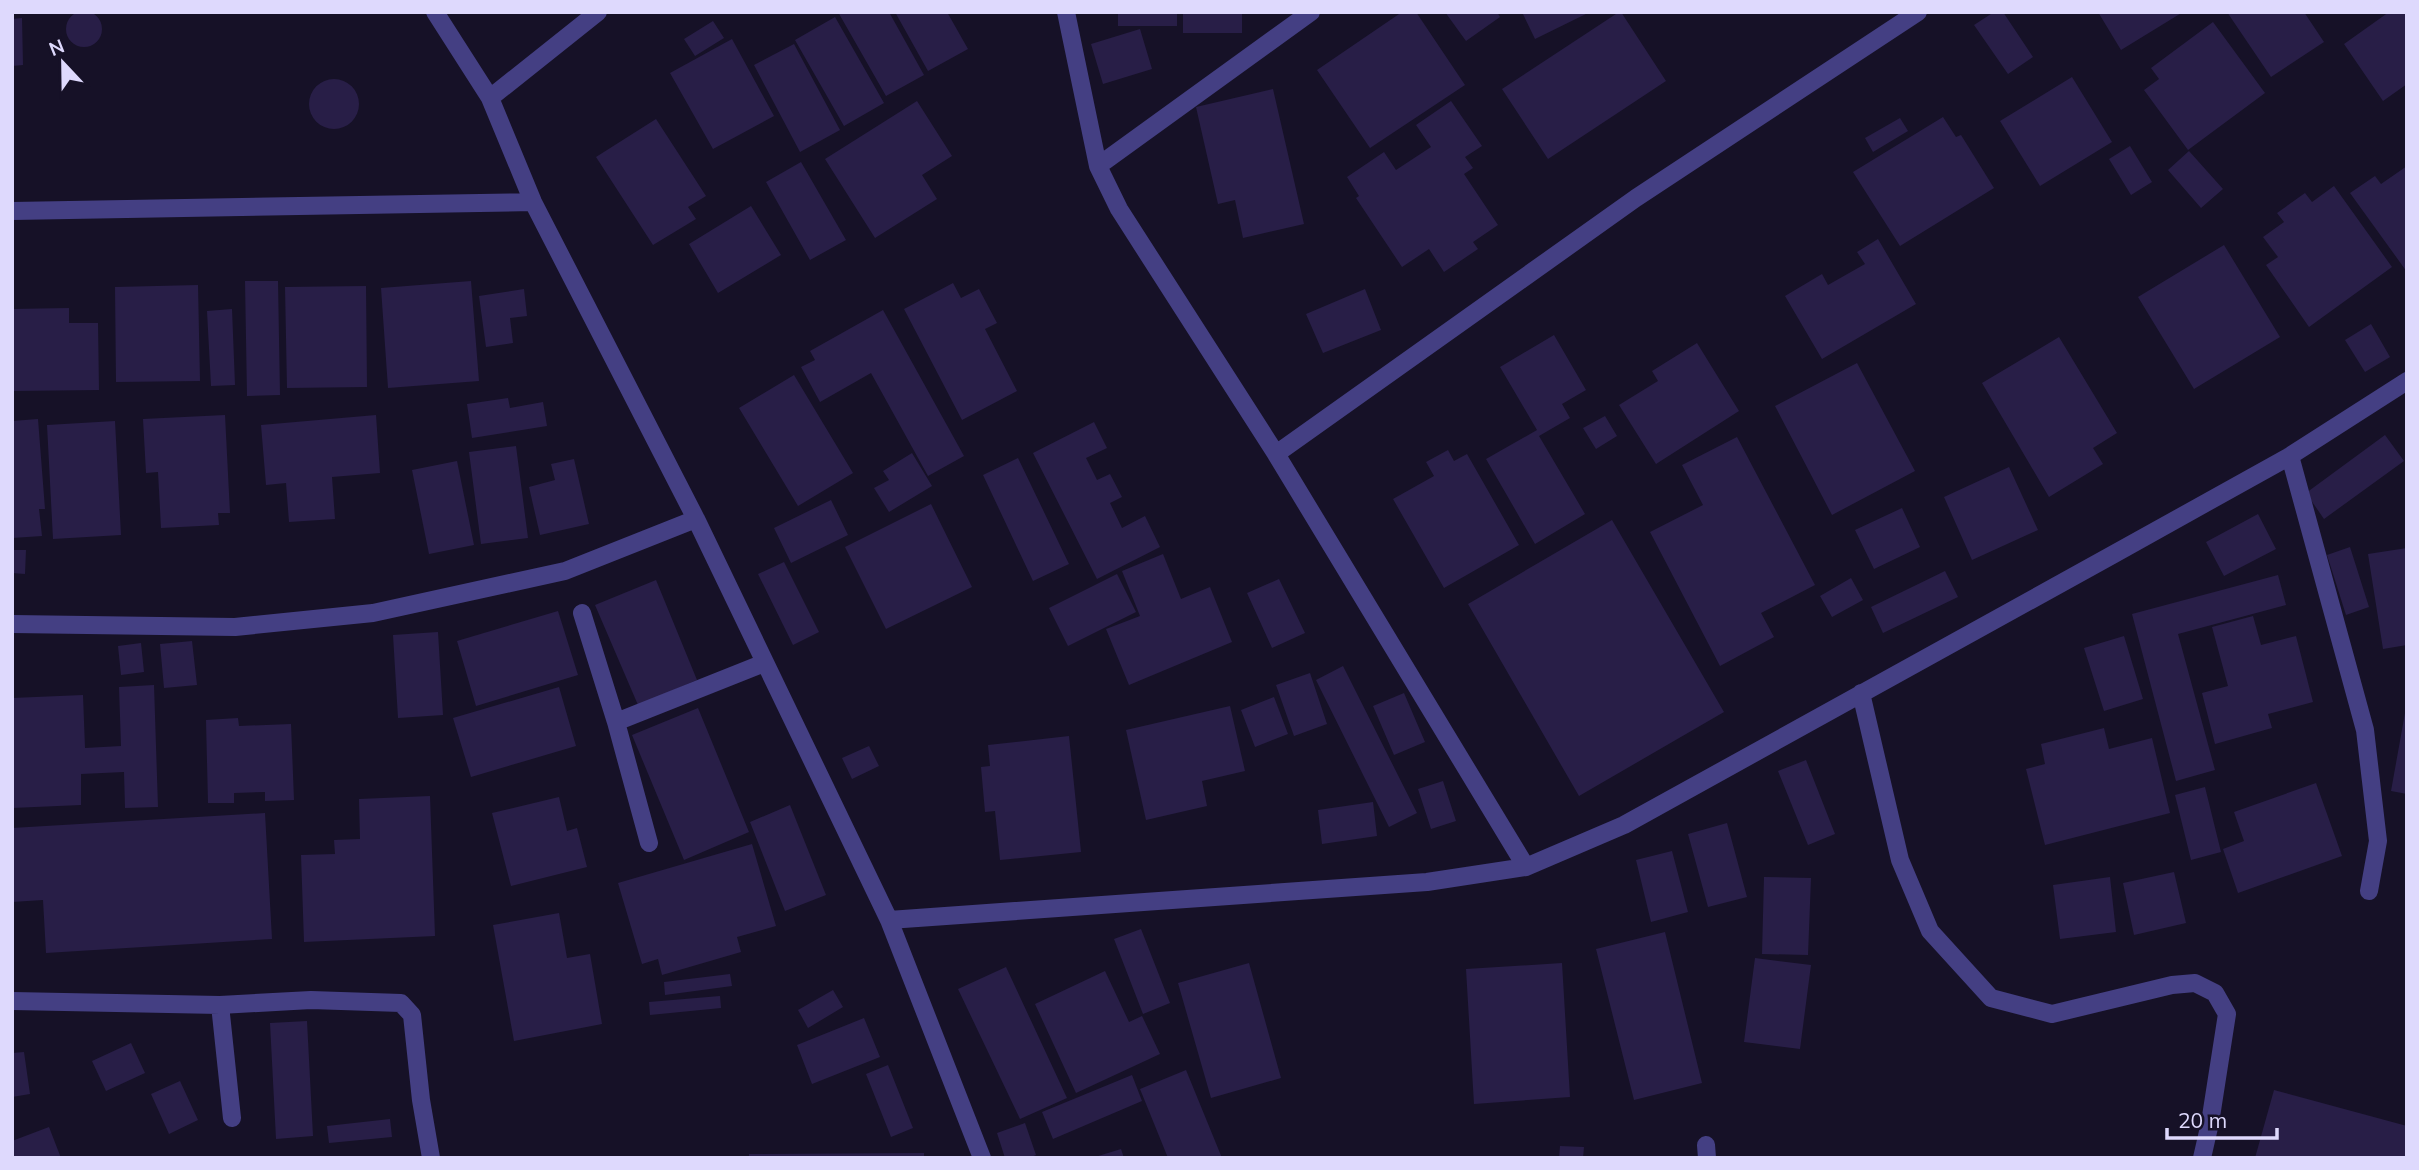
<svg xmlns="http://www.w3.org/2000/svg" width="2419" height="1170" font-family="Mulish,sans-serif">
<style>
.building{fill:#281e47}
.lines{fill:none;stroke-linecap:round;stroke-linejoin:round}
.minor{stroke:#443f83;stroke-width:18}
</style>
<rect width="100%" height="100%" fill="#161127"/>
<!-- building -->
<path class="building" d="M66 29a18 18 0 1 1 36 0a18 18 0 1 1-36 0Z
M838,12H889L924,75L886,96Z
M895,12H947L968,49L928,71Z
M1118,12H1177V26H1118Z
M1183,12H1242V33H1183Z
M1402,12H1416L1465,85L1370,148L1317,70Z
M1445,12H1497L1500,17L1466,41Z
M1522,12H1590L1535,39Z
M1619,12H1621L1666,81L1548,159L1502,89Z
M1994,12H2003L2033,57L2008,74L1974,25Z
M2098,12H2183L2121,50Z
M2227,12H2304L2324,42L2271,77Z
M2389,12H2407V84L2383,101L2344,44Z
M835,17L884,103L844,126L795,40Z
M22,18L23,65L12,66V19Z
M713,21L724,38L695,56L684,39Z
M2213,22L2265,93L2188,150L2144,90L2159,79L2151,68Z
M1140,29L1152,69L1103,84L1091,44Z
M732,39L774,116L713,149L670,73Z
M794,44L840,130L800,152L754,65Z
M2072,77L2112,142L2040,186L2000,121Z
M309 104a25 25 0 1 1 50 0a25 25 0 1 1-50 0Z
M1273,89L1304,224L1243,238L1235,200L1218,204L1196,107Z
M917,101L952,156L922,175L937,199L875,238L825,159Z
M1451,101L1482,146L1465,157L1473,168L1464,174L1498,225L1473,242L1478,249L1444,272L1429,249L1402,267L1356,198L1359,196L1347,177L1384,152L1396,170L1431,147L1416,125Z
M1943,117L1956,137L1961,135L1994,188L1900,246L1853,172Z
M1900,118L1908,131L1873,152L1865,138Z
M656,119L706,196L688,207L696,219L653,245L596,157Z
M2130,146L2152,182L2131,195L2109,159Z
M2189,151L2223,189L2201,208L2168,170Z
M801,162L846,240L810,260L766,182Z
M2407,166V272L2350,193L2375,176L2381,184Z
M2334,186L2392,267L2309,327L2266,265L2278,257L2263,237L2284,222L2277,213L2305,193L2312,202Z
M751,206L781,255L718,293L689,244Z
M1878,239L1916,304L1822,359L1785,296L1822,274L1828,285L1865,264L1857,252Z
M2224,245L2280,337L2194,389L2138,297Z
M245,281H278L280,395L247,396Z
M471,281L479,381L388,388L381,288Z
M953,283L961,298L979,289L997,323L985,329L1017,391L962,420L904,309Z
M198,285L200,381L116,382L115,287Z
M366,286L367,387L287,388L285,287Z
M524,289L527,316L510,318L513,343L486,347L479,296Z
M1365,289L1381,330L1323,353L1306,314Z
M69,308V323H98L99,390L12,391V309Z
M232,309L235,385L211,386L207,311Z
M883,310L964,456L928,476L871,373L820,402L801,367L815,360L810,351Z
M2371,324L2390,357L2365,372L2345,340Z
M1554,335L1586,390L1562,404L1570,418L1539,436L1585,514L1535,544L1486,459L1537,430L1500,367Z
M2059,337L2117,433L2093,448L2103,464L2049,497L1982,383Z
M1697,343L1739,411L1656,464L1619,405L1658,381L1652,371Z
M1857,363L1915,471L1832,515L1775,406Z
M794,375L853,473L798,506L739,408Z
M508,398L510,408L543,402L547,426L472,438L467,404Z
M225,415L230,513H218L219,525L161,528L158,472L146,473L143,419Z
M376,415L380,473L332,477L335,519L289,522L286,483L266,485L261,425Z
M1605,416L1617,436L1596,449L1583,428Z
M38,419L45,509H39L42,536L12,538V421Z
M115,421L121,535L53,539L47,425Z
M1094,422L1107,448L1086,458L1097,480L1110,474L1122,497L1110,503L1122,528L1145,516L1160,547L1097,579L1033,453Z
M2385,435L2404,461L2324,519L2306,493Z
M1737,437L1815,585L1761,613L1774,637L1720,666L1650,532L1703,505L1682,465Z
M516,446L528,538L481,544L469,452Z
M1448,450L1454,461L1467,454L1519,545L1444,588L1393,499L1434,476L1426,462Z
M912,453L932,486L889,512L874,488L889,480L883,471Z
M1018,458L1069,564L1033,581L983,475Z
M574,459L589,524L540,535L529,487L555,480L551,464Z
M457,461L474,545L429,554L412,470Z
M2009,467L2038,530L1972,560L1944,497Z
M831,500L848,535L791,563L774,528Z
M931,504L972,587L886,629L845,547Z
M1902,508L1920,547L1874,569L1855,530Z
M2258,514L2276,549L2224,576L2206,542Z
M1612,520L1724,712L1579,796L1468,604Z
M2350,547L2369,607L2346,615L2327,555Z
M2407,548V645L2383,649L2368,554Z
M12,550H26L25,574L12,573Z
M1163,554L1181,599L1210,587L1232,642L1129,685L1106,629L1140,616L1122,571Z
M784,562L819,632L793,645L758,574Z
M1945,571L1958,597L1883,633L1871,607Z
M1117,574L1136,612L1068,646L1049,608Z
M2278,575L2286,605L2178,634L2215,770L2176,781L2132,614Z
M1851,578L1863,600L1832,617L1820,596Z
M1279,579L1305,633L1272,648L1247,593Z
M656,580L697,680L638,705L595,605Z
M558,611L578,675L476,706L457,641Z
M2253,616L2261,645L2296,636L2313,702L2268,714L2272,728L2215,744L2202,693L2228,686L2212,627Z
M438,632L443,715L398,718L393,635Z
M2124,636L2143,699L2104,711L2084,648Z
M192,641L197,685L164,688L160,644Z
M141,643L144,672L121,675L118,646Z
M1343,666L1417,813L1389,827L1316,680Z
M1310,673L1327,724L1294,736L1276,685Z
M154,685L158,807L125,808L124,772L81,774V805L12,808V698L83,695L85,748L121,746L119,687Z
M559,687L576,746L471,777L453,718Z
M1404,693L1425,742L1394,755L1373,706Z
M1274,697L1288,734L1255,747L1241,710Z
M1230,706L1245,771L1202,781L1207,806L1146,820L1126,730Z
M698,708L749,832L684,860L632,735Z
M2405,713H2407V794L2391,791Z
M238,718L239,726L291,724L294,800L265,801V792L234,793V803H208L206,720Z
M2104,728L2109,749L2152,738L2170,813L2045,845L2026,769L2045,764L2041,744Z
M1069,736L1081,852L1000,860L995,811L985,812L981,767L990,766L988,745Z
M869,746L879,766L852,779L842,758Z
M1806,760L1835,834L1808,845L1778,771Z
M1443,781L1456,821L1431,829L1418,789Z
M2316,783L2342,856L2238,893L2223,849L2244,841L2234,812Z
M2205,787L2221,852L2191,860L2175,795Z
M430,796L435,936L304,942L301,855L335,854L334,840L360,839L359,799Z
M559,797L567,831L577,828L587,867L511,886L492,813Z
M1373,802L1377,836L1322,844L1318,810Z
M790,805L826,895L785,911L750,822Z
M265,813L272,939L46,953L43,900L12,902V828Z
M1727,823L1747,897L1708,907L1688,834Z
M752,844L776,926L737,937L741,952L662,975L658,959L642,964L618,883Z
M1672,851L1688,912L1651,922L1636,860Z
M2174,872L2186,923L2134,935L2123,883Z
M1764,877L1811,878L1808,955L1762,954Z
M2110,877L2116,932L2060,939L2053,885Z
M559,913L567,958L590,954L602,1024L514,1041L493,925Z
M1141,929L1170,1003L1143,1014L1114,939Z
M1665,932L1702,1083L1634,1100L1596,949Z
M1755,958L1811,965L1800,1049L1744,1042Z
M1249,963L1281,1078L1211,1098L1178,983Z
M1562,963L1570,1097L1474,1104L1466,969Z
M1006,967L1067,1098L1020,1119L958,989Z
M1105,971L1129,1022L1142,1016L1160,1054L1076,1093L1035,1004Z
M730,974L732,986L665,995L664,982Z
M833,990L843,1007L808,1028L798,1010Z
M720,996L721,1008L650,1015L649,1002Z
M864,1018L880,1057L812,1084L797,1045Z
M307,1021L313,1136L276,1139L270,1023Z
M131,1043L145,1073L106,1091L92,1061Z
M24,1052L30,1094L12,1097V1053Z
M888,1065L913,1128L891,1137L866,1074Z
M1186,1070L1222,1158H1168L1140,1089Z
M1132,1075L1142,1101L1053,1139L1042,1112Z
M180,1081L198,1120L169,1134L151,1094Z
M2274,1090L2407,1126V1158H2255Z
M390,1119L392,1137L329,1143L327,1126Z
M1025,1123L1036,1155L1029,1158H1005L997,1133Z
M49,1127L61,1158H12V1141Z
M1560,1146L1584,1147L1583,1158H1559Z
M1121,1149L1124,1158H1095V1157Z
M924,1153V1158H749V1154Z"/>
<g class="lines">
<!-- minor -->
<path class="minor" d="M435,12L490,98L533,202L696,519L889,920L982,1158
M1066,12L1098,166
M1311,12L1098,166L1119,209L1276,454L1526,867
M490,98L598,12
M12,211L533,202
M1276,454L1636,198L1918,12
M2290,456L2365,730L2378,841L2369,891
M582,613L616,722L649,843
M12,624L235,627L373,613L565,571L696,519
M1861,693L1900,860L1930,931L1991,998L2052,1014L2172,985L2195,983L2215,993L2227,1014L2210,1123L2202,1158
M616,722L764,663
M889,920L1427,882L1526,867L1624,825L2114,554L2290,456L2407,381
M12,1001L220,1005L311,1000L401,1003L412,1015L421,1100L431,1158
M220,1005L232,1118
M1706,1145L1707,1158"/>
</g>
<!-- border -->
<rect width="2419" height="1170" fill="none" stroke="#ded9fd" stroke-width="28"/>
<!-- north arrow -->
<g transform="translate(63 63) rotate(338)" stroke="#161127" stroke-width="5" paint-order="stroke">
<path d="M0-5L12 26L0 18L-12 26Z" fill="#ded9fd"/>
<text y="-10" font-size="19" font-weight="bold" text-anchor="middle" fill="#ded9fd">N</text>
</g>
<!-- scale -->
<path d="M2167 1128v10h110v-10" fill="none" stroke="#ded9fd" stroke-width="3.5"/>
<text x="2178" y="1128" font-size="21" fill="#ded9fd" stroke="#161127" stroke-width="5" paint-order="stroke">20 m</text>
</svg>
